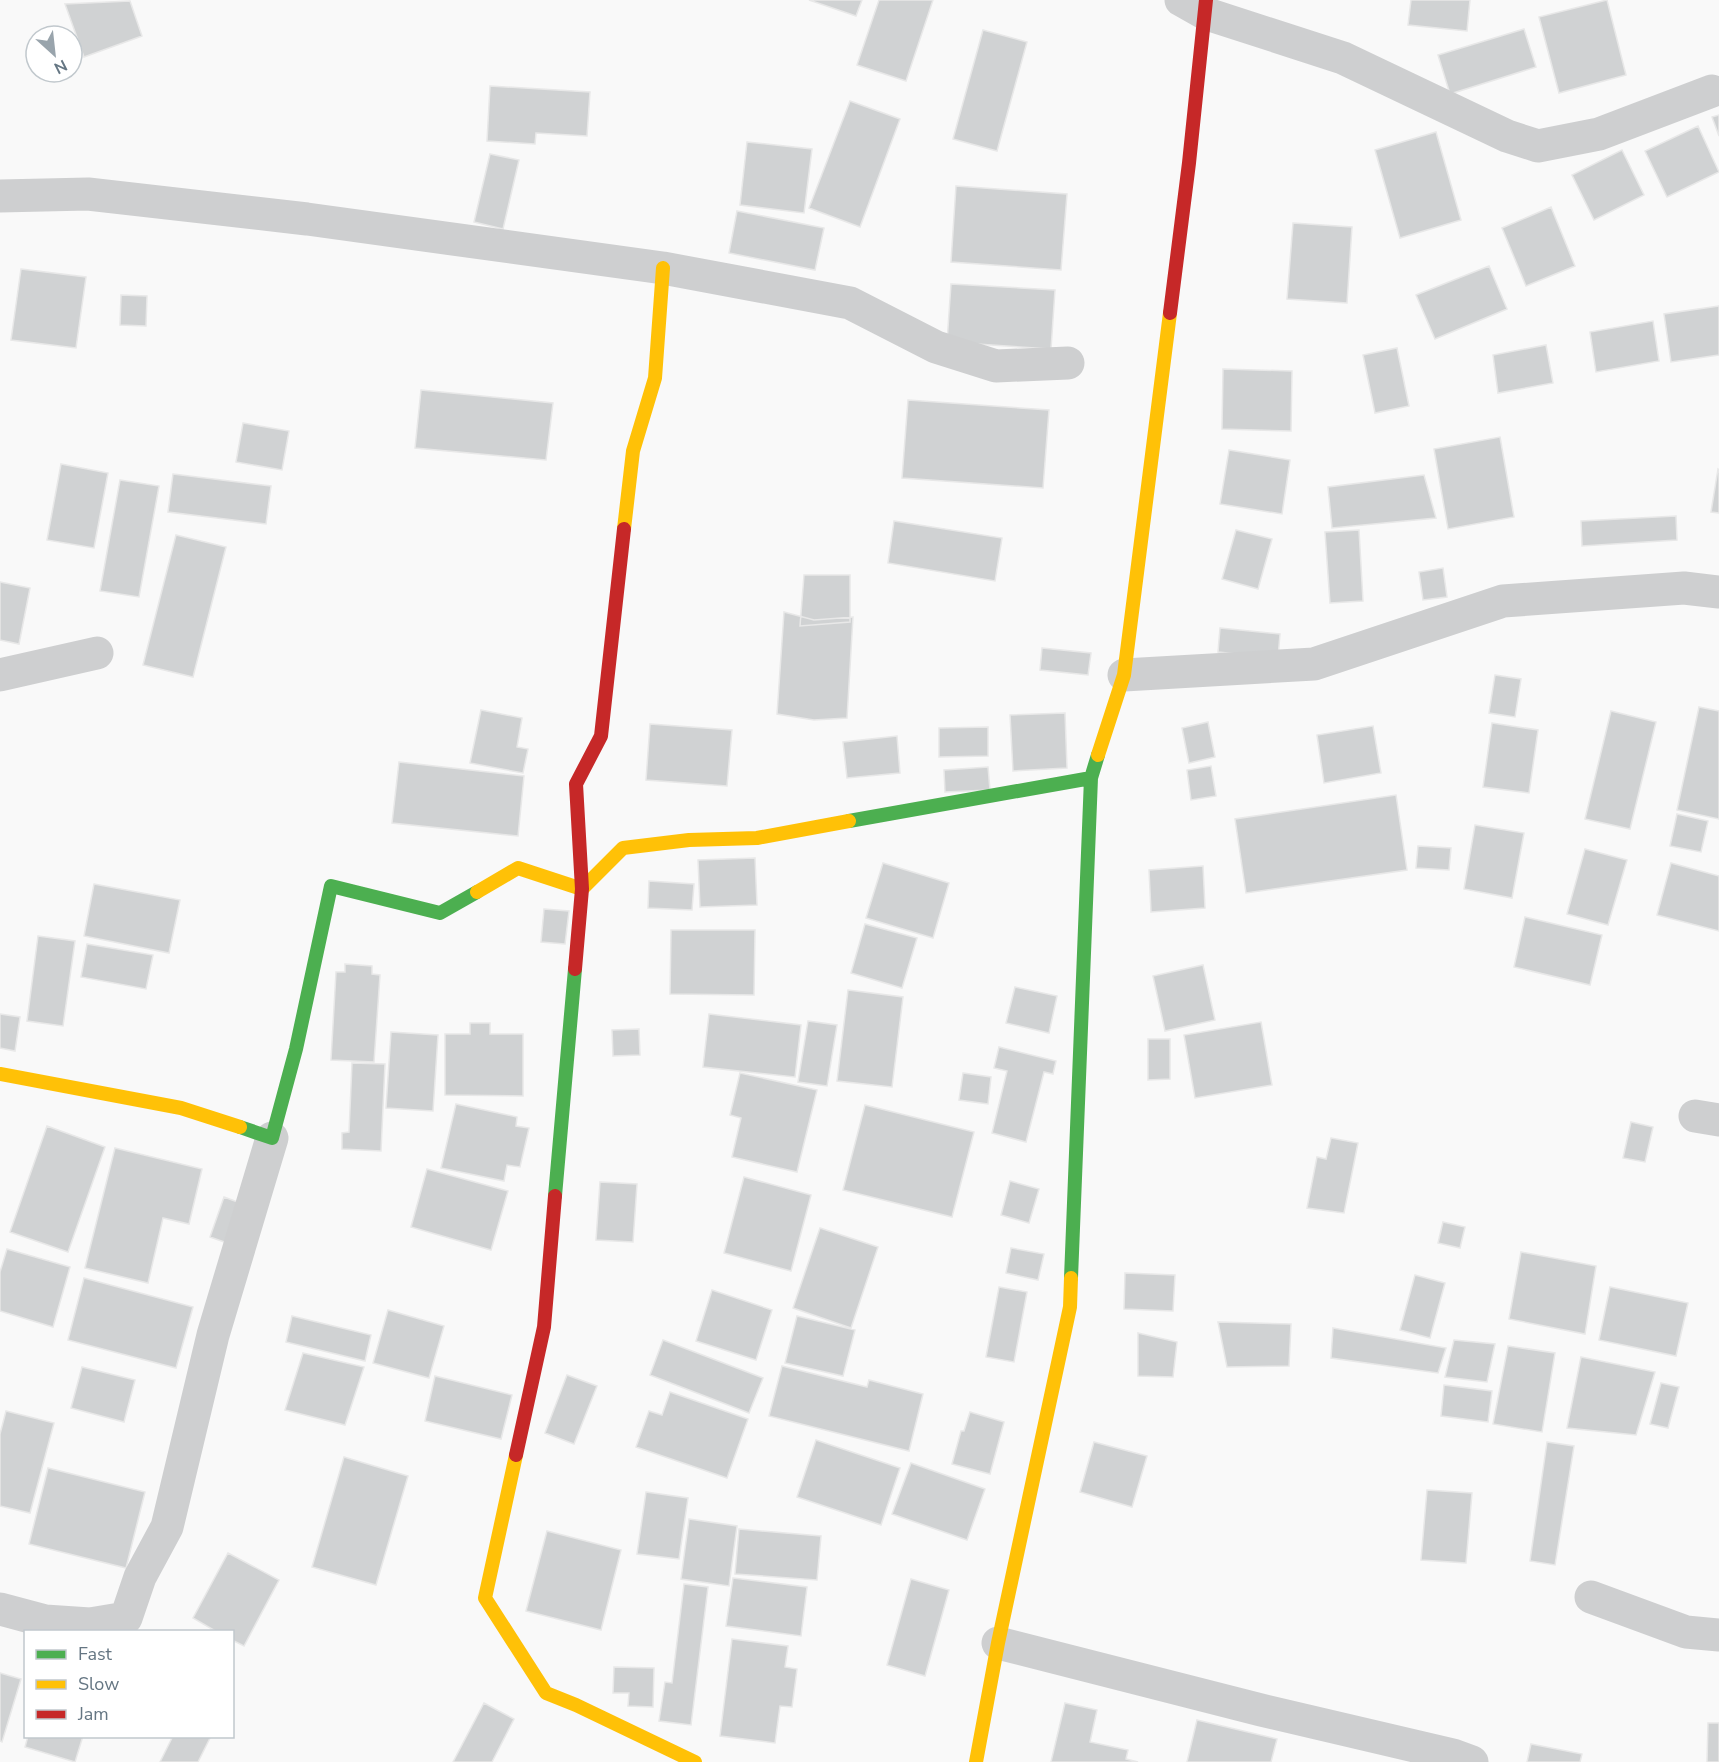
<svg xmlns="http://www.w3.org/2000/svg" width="1719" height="1762" font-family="'Nunito Sans',sans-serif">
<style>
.building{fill:#d0d2d3;stroke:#e8e8e8;stroke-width:1.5}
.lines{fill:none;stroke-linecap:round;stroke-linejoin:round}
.street{stroke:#cecfd0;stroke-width:33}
.fast{stroke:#4caf50;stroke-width:14}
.slow{stroke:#ffc107;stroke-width:14}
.jam{stroke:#c62828;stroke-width:14}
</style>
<rect width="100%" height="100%" fill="#f9f9f9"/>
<!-- building -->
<path class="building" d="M809,0H862L856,16Z
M879,0H933L906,81L857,65Z
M1411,0H1470L1467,31L1408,25Z
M1607,0L1626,75L1559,93L1539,17Z
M130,1L142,36L84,57L65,4Z
M1524,29L1536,67L1450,94L1438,55Z
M983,30L1027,42L997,151L953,139Z
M490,86L590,92L587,136L536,133L535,144L487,141Z
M850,101L900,119L860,227L809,208Z
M1719,115V136L1712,117Z
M1698,126L1719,172L1667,197L1645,151Z
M1436,132L1461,220L1400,238L1375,150Z
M747,142L812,149L804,213L740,205Z
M1622,150L1644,195L1594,220L1572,175Z
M490,154L519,160L503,229L474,222Z
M956,186L1067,194L1061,270L951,262Z
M1551,207L1575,266L1526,286L1502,228Z
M737,211L824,228L815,270L729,253Z
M1293,223L1352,227L1347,303L1287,299Z
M1489,266L1507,309L1435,339L1416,295Z
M21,269L86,277L76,348L11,340Z
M951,284L1055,290L1051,349L947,342Z
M121,295L147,296L146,326L120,325Z
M1719,306V355L1671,362L1664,314Z
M1653,321L1659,361L1596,372L1590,332Z
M1546,345L1553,383L1498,393L1493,355Z
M1397,348L1409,406L1375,413L1363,355Z
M1223,369L1292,371L1291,431L1222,429Z
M421,390L553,403L546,460L415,448Z
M908,400L1049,410L1043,488L902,478Z
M243,423L289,431L282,470L236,462Z
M1500,437L1514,517L1448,529L1434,449Z
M1229,450L1290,460L1282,514L1220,504Z
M61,464L108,473L94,548L47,540Z
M1718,469L1719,470V513L1711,512Z
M173,474L271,486L266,524L168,512Z
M1424,475L1436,518L1332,528L1328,487Z
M120,480L159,486L139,597L100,591Z
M1676,516L1677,540L1582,546L1581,521Z
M894,521L1002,538L995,581L888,563Z
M1236,530L1272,539L1258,589L1222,579Z
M1359,530L1363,601L1330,603L1325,532Z
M176,535L226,547L193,677L143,665Z
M1443,568L1447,597L1423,600L1419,572Z
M804,575H850V622L800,626Z
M0,582L30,588L19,644L0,640Z
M784,612L814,620L853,617L847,718L814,720L777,714Z
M1220,628L1280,634L1278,658L1218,652Z
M1042,648L1091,653L1088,675L1040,670Z
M1495,675L1521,679L1515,717L1489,713Z
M1699,707L1719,711V819L1677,810Z
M481,710L522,718L517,747L528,749L523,773L470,763Z
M1611,711L1656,722L1630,829L1585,819Z
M1065,713L1067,768L1013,771L1010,715Z
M1208,722L1215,757L1189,763L1182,728Z
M1492,723L1538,730L1529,793L1483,787Z
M650,724L732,730L727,786L646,780Z
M1373,726L1381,773L1324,783L1317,735Z
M988,727V756L939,757V728Z
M897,736L900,773L847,778L843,742Z
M399,762L524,776L518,836L392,823Z
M1211,766L1216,796L1191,800L1187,770Z
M988,767L990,790L945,792L944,770Z
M1396,795L1407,870L1246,893L1235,819Z
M1677,814L1708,821L1701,852L1670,846Z
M1475,825L1524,833L1512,898L1464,889Z
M1418,846L1451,848L1449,870L1416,868Z
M1585,849L1627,860L1608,925L1567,914Z
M755,858L757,905L700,907L698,860Z
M883,863L949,883L933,938L866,918Z
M1671,863L1719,876V931L1657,915Z
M1203,866L1205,908L1151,912L1149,870Z
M649,881L694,884L692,910L648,908Z
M94,884L180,900L169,953L84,936Z
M544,909L569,911L565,944L541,942Z
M1525,917L1602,935L1590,985L1514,967Z
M865,924L917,938L902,988L851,973Z
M671,930H755L754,995L670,994Z
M38,936L75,941L63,1026L27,1021Z
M87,944L153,955L146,989L81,977Z
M345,964L372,966V974L380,975L374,1062L331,1060L336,972H345Z
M1203,965L1215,1020L1165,1031L1153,976Z
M1015,987L1057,996L1049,1033L1006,1023Z
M848,990L903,997L892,1087L837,1081Z
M0,1014L20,1017L15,1051L0,1048Z
M709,1014L801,1025L795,1077L703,1067Z
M808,1021L837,1025L827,1086L798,1082Z
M1261,1022L1272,1085L1195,1098L1184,1035Z
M470,1023H490V1034H523V1096L445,1095V1034H470Z
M639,1029L640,1055L613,1056L612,1030Z
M391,1032L438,1035L433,1111L386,1108Z
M1148,1039H1170V1079L1148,1080Z
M999,1047L1056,1061L1053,1074L1044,1072L1026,1142L992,1133L1007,1071L994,1068Z
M352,1063L385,1064L381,1151L342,1149V1133L349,1132Z
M740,1073L817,1090L797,1172L732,1157L741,1118L730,1115Z
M963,1073L991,1077L988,1104L959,1100Z
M456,1104L517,1117L516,1126L529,1128L520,1167L507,1165L504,1181L441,1168Z
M865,1105L974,1132L952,1217L843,1190Z
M1631,1122L1653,1127L1645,1162L1623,1158Z
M47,1126L105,1147L68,1252L10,1232Z
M1331,1138L1358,1143L1344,1213L1307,1208L1317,1157L1326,1159Z
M115,1148L202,1169L189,1224L163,1218L148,1283L85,1268Z
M427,1169L508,1191L491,1250L411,1227Z
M744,1177L811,1195L791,1271L724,1253Z
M1010,1181L1039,1189L1029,1223L1001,1215Z
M600,1182L637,1184L633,1242L596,1240Z
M224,1197L243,1204L230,1244L210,1237Z
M1443,1222L1465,1227L1460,1248L1438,1243Z
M820,1228L878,1247L851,1328L793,1308Z
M1011,1248L1044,1254L1038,1280L1006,1273Z
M7,1249L70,1267L53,1327L0,1311V1272Z
M1521,1252L1596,1266L1585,1334L1509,1319Z
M1125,1273L1175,1275L1173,1311L1124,1309Z
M1415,1275L1445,1283L1430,1338L1400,1330Z
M84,1278L193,1307L176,1368L68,1340Z
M999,1287L1027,1292L1014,1362L986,1357Z
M1610,1287L1688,1303L1676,1356L1599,1340Z
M712,1290L772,1310L756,1360L696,1341Z
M388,1310L444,1326L429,1378L373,1363Z
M292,1316L371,1335L365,1361L286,1342Z
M797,1316L855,1330L843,1376L785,1363Z
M1218,1322L1291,1324L1289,1366L1227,1367Z
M1333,1328L1446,1348L1438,1373L1331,1358Z
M1138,1333L1177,1342L1173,1377L1138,1376Z
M663,1340L763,1378L749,1413L650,1375Z
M1454,1340L1495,1344L1487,1382L1445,1377Z
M1508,1346L1555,1353L1542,1432L1493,1424Z
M303,1353L364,1367L345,1425L285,1410Z
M1581,1357L1655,1372L1636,1435L1567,1428Z
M782,1366L867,1387L869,1380L923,1394L909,1451L769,1416Z
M82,1367L135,1380L124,1422L71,1408Z
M567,1375L597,1386L574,1444L545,1433Z
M435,1376L512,1395L501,1439L425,1421Z
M1661,1383L1679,1387L1668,1428L1650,1424Z
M1444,1385L1492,1391L1488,1422L1441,1416Z
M670,1392L748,1419L727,1478L636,1447L649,1411L662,1415Z
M6,1411L54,1423L30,1513L0,1506V1434Z
M970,1412L1004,1422L990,1474L952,1464L961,1431H964Z
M816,1440L900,1468L881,1525L797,1497Z
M1094,1442L1147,1456L1132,1507L1080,1492Z
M1547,1442L1574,1446L1555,1565L1530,1561Z
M344,1457L408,1476L376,1585L312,1567Z
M911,1463L985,1489L967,1540L892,1514Z
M48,1468L145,1492L126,1568L29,1544Z
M1427,1490L1472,1493L1466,1563L1421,1560Z
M646,1492L688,1498L679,1559L637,1554Z
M689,1519L737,1526L729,1586L681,1579Z
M739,1529L821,1536L817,1580L735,1574Z
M547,1531L621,1550L601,1630L526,1611Z
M228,1553L279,1580L244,1646L232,1640V1632H217L193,1618Z
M733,1578L807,1587L801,1636L726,1626Z
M911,1579L949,1590L925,1676L887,1665Z
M684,1584L708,1587L691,1725L659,1721L665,1682L672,1683Z
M732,1639L788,1646L785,1667L797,1669L792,1707L780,1706L775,1743L720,1736Z
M614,1667L654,1668L653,1707L628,1706L629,1693H613Z
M0,1673L21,1679L2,1742L0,1741Z
M484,1703L514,1719L492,1762H453Z
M1065,1703L1097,1710L1090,1742L1128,1750L1126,1759L1138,1762H1051Z
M1197,1720L1277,1739L1271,1762H1187Z
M1708,1723H1719V1762H1707Z
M28,1736H83L75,1762L25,1747Z
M173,1736H211L198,1762H160Z
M1531,1744L1582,1754L1580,1762H1527Z"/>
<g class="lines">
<!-- street -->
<path class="street" d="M1181,0L1204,13L1343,58L1507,136L1538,146L1599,134L1712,91
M0,196L88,194L307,219L663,268L850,303L936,347L996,366L1068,363
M0,675L97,653
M1124,675L1314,664L1503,601L1684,588L1719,592
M1695,1116L1719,1120
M1591,1597L1686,1632L1719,1635
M0,1609L45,1621L90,1624L126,1618L140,1577L167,1527L213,1335L272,1138
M998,1643L1261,1710L1453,1755L1472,1762"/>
<!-- fast -->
<path class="fast" d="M849,821L1091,778
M240,1127L272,1138L296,1049L331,886L440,913L477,892
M555,1196L575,969
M1071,1278L1091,778L1098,755"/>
<!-- slow -->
<path class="slow" d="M624,529L633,451L655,378L663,268
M1098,755L1124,675L1170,313
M477,892L518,868L582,889L623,848L689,840L757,838L849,821
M0,1074L181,1108L240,1127
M516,1455L485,1598L546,1693L576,1705L695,1762
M976,1762L998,1643L1070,1307L1071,1278"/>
<!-- jam -->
<path class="jam" d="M1170,313L1189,163L1206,0
M575,969L582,889L576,784L601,736L624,529
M516,1455L544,1327L555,1196"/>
</g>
<!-- legend -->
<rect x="24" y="1630" width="210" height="108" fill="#ffffff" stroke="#c1c8cd" stroke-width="1.5"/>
<rect x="36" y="1650" width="30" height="9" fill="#4caf50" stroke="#c1c8cd" stroke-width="1.5"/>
<text x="78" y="1660" font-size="18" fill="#657683">Fast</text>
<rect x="36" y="1680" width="30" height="9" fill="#ffc107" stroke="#c1c8cd" stroke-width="1.5"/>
<text x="78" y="1690" font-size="18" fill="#657683">Slow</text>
<rect x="36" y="1710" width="30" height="9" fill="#c62828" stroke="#c1c8cd" stroke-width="1.5"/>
<text x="78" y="1720" font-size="18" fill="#657683">Jam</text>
<!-- north arrow -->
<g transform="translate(54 54) rotate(153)"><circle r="28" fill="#ffffff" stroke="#c1c8cd" stroke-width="1.5"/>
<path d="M0-4.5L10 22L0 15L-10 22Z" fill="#99a4ac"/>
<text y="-9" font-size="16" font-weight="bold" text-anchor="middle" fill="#657683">N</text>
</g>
</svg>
